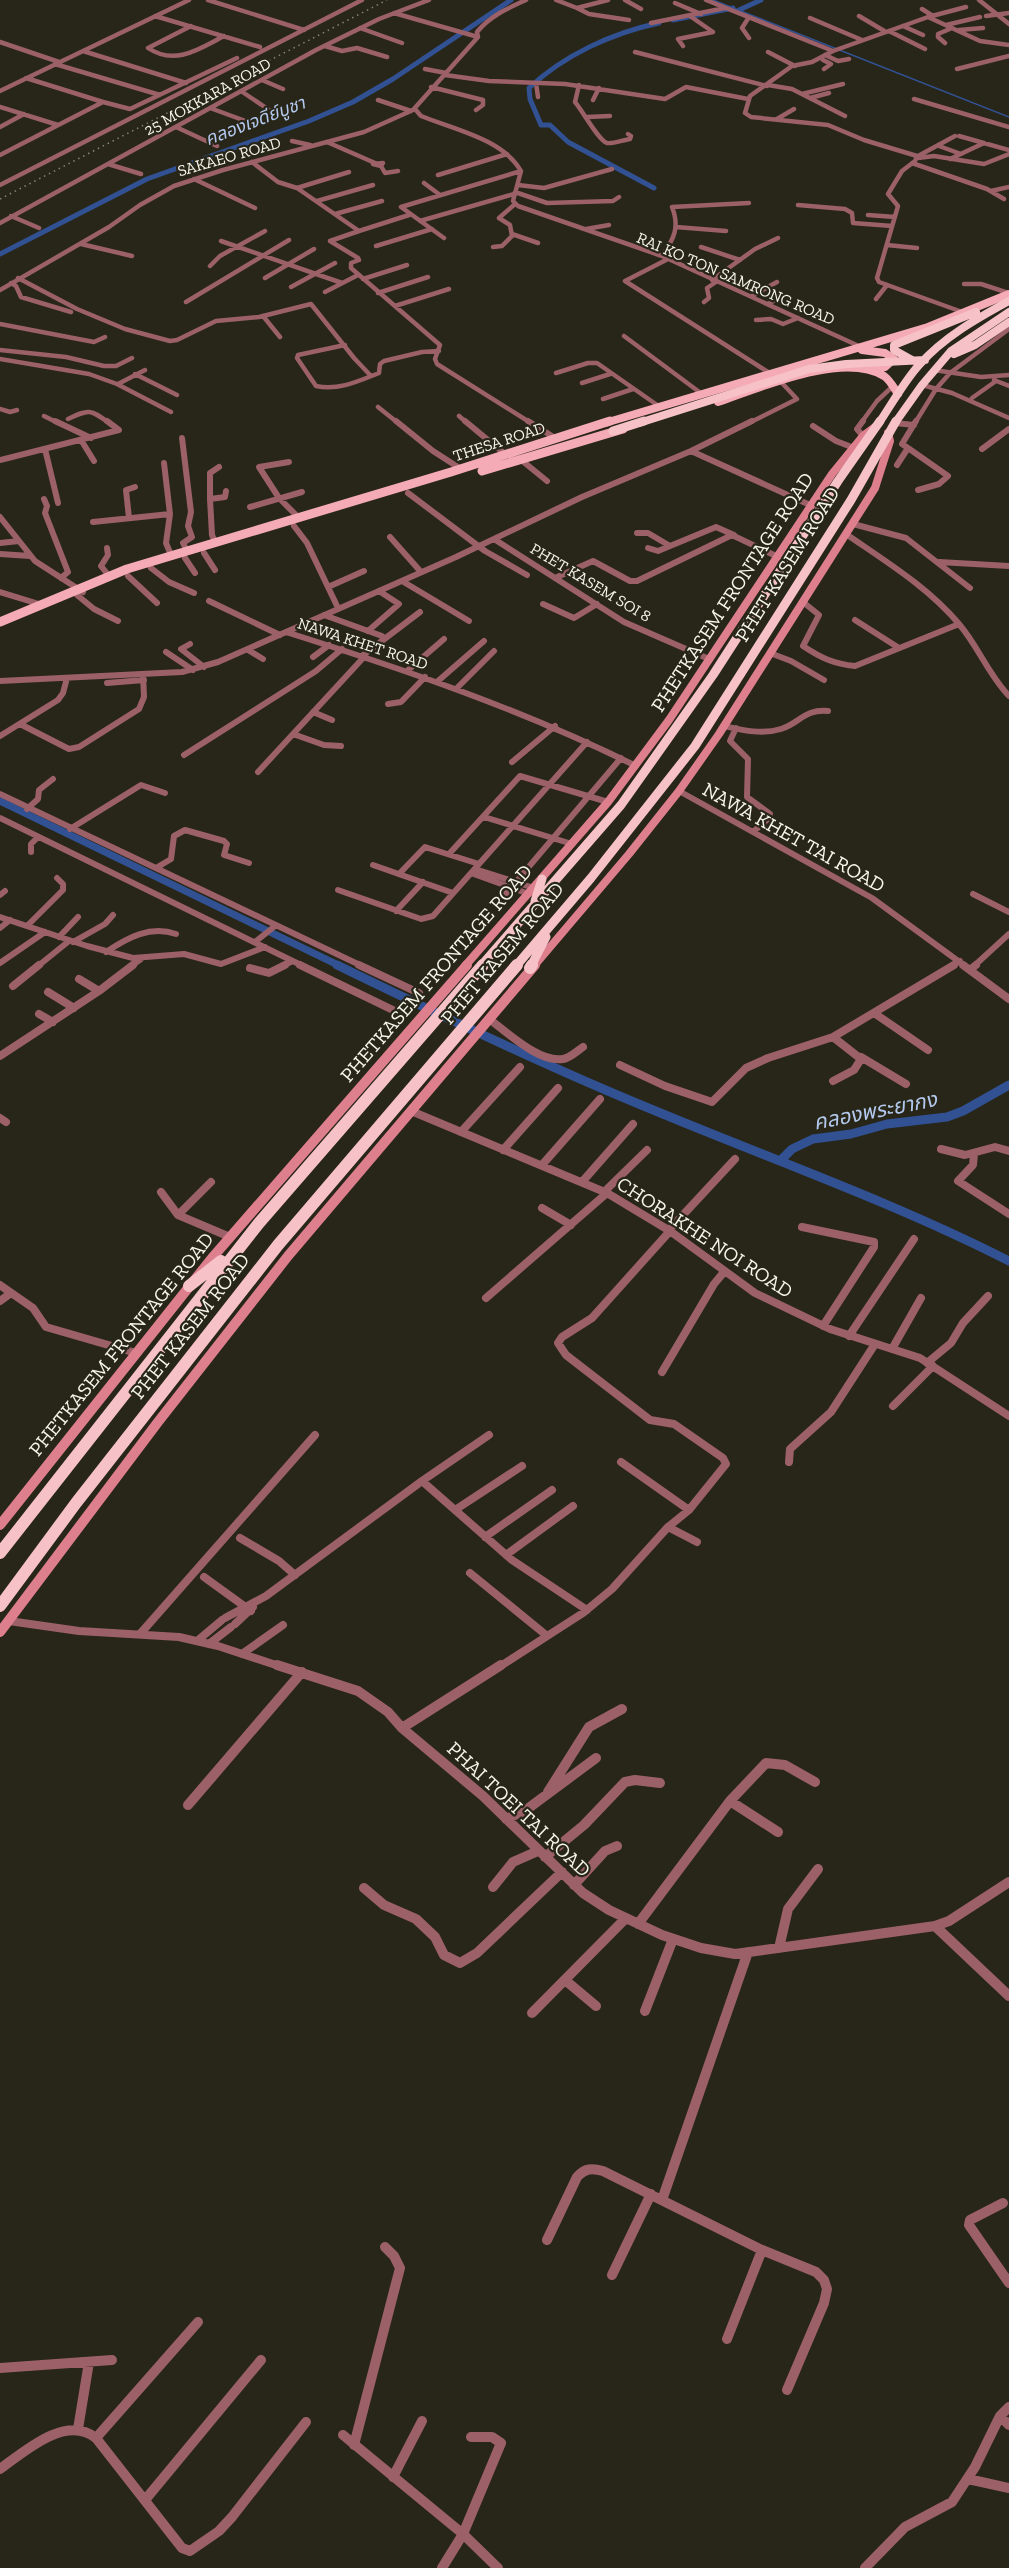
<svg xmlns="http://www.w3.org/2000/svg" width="1009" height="2568" font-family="'Zilla Slab','Noto Sans Thai',serif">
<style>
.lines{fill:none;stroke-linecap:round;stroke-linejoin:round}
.stream{stroke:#315193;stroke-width:1.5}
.canal-far2{stroke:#315193;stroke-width:5}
.canal-far1{stroke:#315193;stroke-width:7}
.canal{stroke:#315193;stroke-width:9}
.minor-far3{stroke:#9b6068;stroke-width:4.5}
.minor-far2{stroke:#9b6068;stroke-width:6}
.minor-far1{stroke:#9b6068;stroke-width:8}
.minor{stroke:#9b6068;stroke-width:10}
.secondary-far1{stroke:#de7f8e;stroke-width:8}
.secondary{stroke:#de7f8e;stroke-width:10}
.primary-far1{stroke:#f5abb5;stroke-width:8}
.primary{stroke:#f5abb5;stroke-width:9}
.trunk-far2{stroke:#f6c2c8;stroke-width:8}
.trunk-far1{stroke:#f6c2c8;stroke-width:9}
.trunk{stroke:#f6c2c8;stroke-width:12}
.rail{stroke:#878579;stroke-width:1.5;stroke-dasharray:1.5 4;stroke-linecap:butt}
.labels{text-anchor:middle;stroke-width:4.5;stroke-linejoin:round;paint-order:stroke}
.far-street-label{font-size:16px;fill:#f7f5ec;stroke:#282618}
.far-water-label{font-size:18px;font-style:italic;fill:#b3c8ed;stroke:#282618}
.street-label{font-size:20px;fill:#f7f5ec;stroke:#282618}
.water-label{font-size:21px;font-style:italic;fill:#b3c8ed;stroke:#282618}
</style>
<rect width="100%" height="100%" fill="#282618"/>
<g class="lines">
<!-- stream -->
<path class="stream" d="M713,0L1009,117"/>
<!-- canal-far2 -->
<path class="canal-far2" d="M739,10L761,0
M673,20L733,8
M654,188L568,142L550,125H541L530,99L529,88C564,55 612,33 659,23
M0,254L147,179L309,121L353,102L393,79L511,0"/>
<!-- canal-far1 -->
<path class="canal-far1" d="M0,801L340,966"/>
<!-- canal -->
<path class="canal" d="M337,965C444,1017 552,1069 663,1114C779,1162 897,1204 1009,1261
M781,1160L792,1149L813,1139L851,1134L887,1124L947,1117L963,1111L1009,1085"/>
<!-- minor-far3 -->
<path class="minor-far3" d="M208,0L304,30
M556,0L577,8L608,0
M625,0L641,9
M706,0L833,51
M979,0L1009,24
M675,3L701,14
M577,8L589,14L629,20
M922,9L933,16
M394,13L478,37
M155,16L260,47
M859,16L886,32
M986,16L1009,13
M749,17L742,28L749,38
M928,17L980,41L1009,45
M810,18L862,40
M651,23L725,8
M946,25L980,17
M191,26L148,48C175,66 199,49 224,36
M903,26L923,35
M360,28L402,43
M959,30L983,28
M889,31L925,49
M0,42L59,62
M945,43L938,37V34L952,28
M325,46L342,51L357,48L387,57
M683,46L678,39L713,32L690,16
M83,51L186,83
M635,52L767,86
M768,52L795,66
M825,55L838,61L849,59
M823,60L831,64L824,69
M55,64L160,95
M425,69L446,73
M957,69L1009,56
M445,75L489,81L565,84L665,99L686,87L748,99
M26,78L103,102
M262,80L283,89
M536,83L538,97
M579,85L575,102C582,110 599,141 607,143C613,144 623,140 630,139L631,136L628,134
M768,85L792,89L845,116
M431,87L483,100V105L476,110
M0,91L189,0
M241,91L278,116
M802,94L843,84
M810,98L829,93
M914,99L1009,127
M378,100L411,111
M593,100L599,88
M0,107L58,125
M210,108L251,123
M415,109L421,116C453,129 503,139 521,171L513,201L518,206L662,256L861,347
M587,117L610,116
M777,119L794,109
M0,127L24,114
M176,127L217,146
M959,136L1009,150
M292,141L310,145
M327,142L375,163
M939,146L961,154
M0,155L103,102L130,109L237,58
M918,156L955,136
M918,158L934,156L984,164L1009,154
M950,159L984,143
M252,162L278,182L297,188L359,231L330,241L358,258L359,260L351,263V268L440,345L435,359L437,364L531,423
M383,163L381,166L373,164Z
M912,163L987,189L1004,199
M108,164L141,174
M381,166L385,173L398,171
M438,175L507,154
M194,179L255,208
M424,183L440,195
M0,185L362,0
M518,185L544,188L612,169
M297,188L349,172
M991,191L1009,187
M515,192L547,203L613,201L619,197
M317,201L373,185
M798,205L845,209L852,213L853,223L892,226
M335,214L382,201
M868,215L895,217
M11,216L39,228
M420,221L514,194
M0,223L316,50L379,19L429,0
M676,227L726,231
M586,229L609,225
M359,231L409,215
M512,234L538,243
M444,238L401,207L521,171
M221,241L342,283
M81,244L132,256
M887,245L917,248
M376,246L432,229
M493,247L502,246L512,236L510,225L499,218L515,204
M701,247L740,260
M662,256C674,239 680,227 672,207L749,203
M668,259L625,281L771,374
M210,266L220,256L265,231
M18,278L77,309L125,329L170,341L177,340L216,321L259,317L311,304L354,358L371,376
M265,278L314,249
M363,279L407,265
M712,280L755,249L778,238
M11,283L16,286L21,297L71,312
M964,284H981L1009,293
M291,287L335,263
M0,290L109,227L140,205L174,186L223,170L364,132L413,110L478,37L477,32C490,16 508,8 526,0
M325,292L358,275
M378,293L428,277
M752,296L777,282
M876,299L887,285
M186,302L289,240
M704,302L709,298L707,288L716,282
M768,304L782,296
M395,306L449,289
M965,313L879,282L877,278L898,206L888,194L902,171L915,161L917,156L864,140L828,125L751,117L745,113L750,96L792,66L812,62L833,51L928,17L966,7
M263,316L280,337
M756,320L771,319L783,324L798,318
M0,324L94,342L105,337
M624,336L702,394
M345,345L298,355L297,358L316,386C338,391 359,381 379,373L380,364L384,361L422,352L439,351
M0,350L66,357L104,366H116L132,358
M0,359L89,374L117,384L171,412
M934,370L981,377L1009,375
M556,373L588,363H597L660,407
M135,374L177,395
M994,380L1009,386
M582,383L610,374
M118,384L145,370
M922,385L952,393L1009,418
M972,398L996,381
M603,399L633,389
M378,407L398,423
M0,409L10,412L17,410
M44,416L58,423
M459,416L467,423
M68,419C89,409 90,409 109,423
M749,423L797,399L781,382
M861,423L877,401L893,386
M915,423L936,389L950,373L1009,329"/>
<!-- minor-far2 -->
<path class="minor-far2" d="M55,421L91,438
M396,421L433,451L461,469
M465,421L506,455
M528,421L555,438
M863,421L857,429L863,436
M895,423L914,425
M813,426L836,441L854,448
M182,438L191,512L188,526L192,537L183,543L187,551
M81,440L94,461
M908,448L948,476L939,484L918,490
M45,449L58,503
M982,449L1009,429
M691,451L810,505
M520,459L547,481
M0,460L119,430L107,421
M289,462L259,467L279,498L299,518
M164,463L170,514L166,543L171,555
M897,465L908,448L902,444L916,421
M408,493L485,551L527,575
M44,499L47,506L45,513L68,572L61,578
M210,499V473L219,467
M250,507L302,492
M0,517L35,561L83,592
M129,518L126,490L135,487
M93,522L170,514
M853,524L906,538L970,588
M294,526L307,543L338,608
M637,533H648L670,546L716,527L734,535
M846,534C885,561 928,587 959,624C978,646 988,674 1009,696
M390,537L421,572
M494,539L624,622L709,659
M215,542L212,535L210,499L225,497L226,491
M0,543L19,541
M107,548L108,555L101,566L109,576
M648,548L658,551L670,546
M204,553L215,570
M0,554L30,556
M185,558L195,573
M939,562L1009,566
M151,568L169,582L194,593
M128,576L157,603
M555,578L593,561L630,581H637L732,535L776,556
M402,581L469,621
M328,587L364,571
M0,592L39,604
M77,595L94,609L118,621
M209,601L280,635
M803,602L819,615L803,646C821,658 834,664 855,666L959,624
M543,604L574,618L597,604
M324,615L382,636
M855,620L899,648
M368,631L399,604L379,591
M286,632L456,557L582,497L691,451L752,421
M190,644L181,649L204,667
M248,650L263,659
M166,652L193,670
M770,653L791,661L824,680
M362,656L420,612
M313,657L329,645
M407,671L444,639
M0,681L182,672L218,662L286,632C406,670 523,710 636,766
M438,681L484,641
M107,683L144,680
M457,688L494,651
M388,704L401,702L425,677
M313,712L332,720
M20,724L69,749L79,747L139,709L144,697L143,674
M724,726C742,730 762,735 781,729C800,723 804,709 828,711
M736,728L730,741L748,759L747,797L770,814L768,819L754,831
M293,734L324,745L341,746
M0,736L58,700L63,693L67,678
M184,755L316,671L342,649
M512,762L555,726
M258,772L364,657
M679,791L872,898L965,966
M0,794L362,966
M27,809L38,799L39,790L53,779
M484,817L572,844
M0,818L303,966
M70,829L141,785L165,793
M31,852V844L38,837
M449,854L520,776L608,802
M373,865L453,893
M156,868L171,859L174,836L185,830L224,841L227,844L224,855L249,863
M475,869L534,888
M471,873L529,894
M399,874L425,847L479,864
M338,890L421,919L433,916L587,742
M973,894L1009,912
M0,895L5,891
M504,896L621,758
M396,911L423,882
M0,917L87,946L133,958L184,954L221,964L265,947
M27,926L63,890V884L57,878
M0,928L10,920
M59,937L78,917
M73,942L105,924L113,915
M255,942L275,926
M106,952C127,938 150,925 176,934
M0,963L45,932
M38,966L69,941
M131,966L141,959
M282,966L293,961
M951,966L960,961
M974,966L1009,934"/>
<!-- minor-far1 -->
<path class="minor-far1" d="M300,965L399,1013
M359,965L419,993
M963,965L1009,999
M250,968L269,973L285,965
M971,969L976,965
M79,979L99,991
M13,986L39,965
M48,992L74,1008
M874,1013L928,1050
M39,1014L53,1022
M489,1019C507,1032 539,1063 563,1059C570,1058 577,1051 583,1047
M833,1037L861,1059L854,1070L833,1081
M0,1056L99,991L133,965
M861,1057L906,1084
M620,1065L665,1086L712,1102L746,1068L768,1058L833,1037L954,965
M411,1111L607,1193L670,1231L755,1293L830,1329L920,1358L1009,1416
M0,1118L6,1122
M461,1132L520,1067
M941,1149L965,1155L995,1147L1009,1151
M503,1150L558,1088
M974,1154L973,1165L958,1181L1009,1214
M542,1165L600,1099
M582,1182L633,1124
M161,1192L178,1215L230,1237
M604,1192L647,1150
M542,1208L571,1225
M178,1215L211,1182
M802,1227L874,1242V1247L823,1326
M669,1230L735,1159
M0,1285L33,1308L46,1327L136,1353
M486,1298L607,1193
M0,1301L11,1293
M849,1336L914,1239
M892,1349L921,1298
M927,1363L951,1343L963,1323L988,1296
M662,1372L714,1284L724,1272
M893,1406L933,1366
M621,1462L689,1510
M789,1462L790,1449L831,1412L875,1344
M422,1481L489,1435
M455,1510L522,1466
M668,1527L697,1542
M485,1537L552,1490
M240,1538L279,1561L295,1575
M506,1555L573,1506
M470,1573L546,1635
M204,1577L251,1611
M225,1618L266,1596L422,1481L512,1560L587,1610
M9,1621L79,1631L179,1637L218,1646L282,1667
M235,1624L253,1607
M140,1634L315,1435
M197,1641L222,1620
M209,1644L231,1627
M242,1654L283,1625
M499,1667L583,1613L612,1589L668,1527L689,1510L726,1464L723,1458L674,1424L650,1420L566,1355L558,1343L562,1337L592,1318L670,1231"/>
<!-- minor -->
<path class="minor" d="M277,1665L358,1691L388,1712L402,1728L483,1796L583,1893L609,1910L662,1935L701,1948L735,1954L935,1926L949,1921L1009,1882
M402,1728L501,1665
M548,1792L589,1727L622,1709
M730,1801L778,1832
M188,1805L302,1672
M506,1819L526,1810L596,1758
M545,1857L584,1825L625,1782L635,1780L660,1783
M574,1885L605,1851L617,1846
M493,1887L513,1862L538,1851
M364,1888L384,1905L416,1919L435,1937L444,1955L460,1963L477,1953L562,1872
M638,1924L730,1801L766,1763L785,1765L815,1782
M935,1926L1009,1996
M779,1948L788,1909L818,1869
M565,1980L596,2006
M645,2011L673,1939
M532,2013L626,1918
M662,2200L748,1952
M1003,2203L970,2220L969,2225L1009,2283
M547,2240L577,2177C585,2168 592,2168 603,2171L762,2250L816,2272L824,2280L827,2289L824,2303L787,2390
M612,2275L651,2194
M727,2339L762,2250
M0,2368L112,2360
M1000,2416L1009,2425
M78,2429L89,2362
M343,2435L463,2534L498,2568
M96,2438L198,2322
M354,2445L400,2268L394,2256L385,2247
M0,2469C25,2451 66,2414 96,2438L182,2548L190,2551L219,2531L232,2517L306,2422
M393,2477L422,2421
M968,2479L1009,2488
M145,2500L261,2360
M442,2568L463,2534L501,2443L492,2437H471
M865,2568L905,2527L952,2502L975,2467L1000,2416L1009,2407"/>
<!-- secondary-far1 -->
<path class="secondary-far1" d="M465,966L608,802L669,720L832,474L863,436L875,427
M534,966L629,854L679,791L719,734L875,488L890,441L888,433"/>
<!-- secondary -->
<path class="secondary" d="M0,1525L212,1258L467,965
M0,1632L158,1422L288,1256L535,965"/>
<!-- primary-far1 -->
<path class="primary-far1" d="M862,350L885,353L894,359L885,367L869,369
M718,402C759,388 843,351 884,376C890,380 894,388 898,394
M605,423L928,327L1009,294"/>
<!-- primary -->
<path class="primary" d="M482,471L623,429
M0,622L127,569L451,472L610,421"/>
<!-- trunk-far2 -->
<path class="trunk-far2" d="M954,354L975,345L1009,322
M912,360L894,350V345L976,312
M639,423L809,369L846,364L925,360
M879,423C892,404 903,383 919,365C944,337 976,319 1009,301
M895,423L922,385L951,351L1009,312"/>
<!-- trunk-far1 -->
<path class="trunk-far1" d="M613,431L644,421
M535,901L542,879
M481,966L621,805L713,675L838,481L880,421
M516,966L591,878L695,746L851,500L896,421
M531,966L546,937"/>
<!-- trunk -->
<path class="trunk" d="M530,968L532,965
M189,1286L221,1261
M0,1553L259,1223L483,965
M0,1606L76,1503L278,1245L517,965"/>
<!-- rail -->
<path class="rail" d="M0,199L387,0"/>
</g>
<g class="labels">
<!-- far-street labels -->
<g class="far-street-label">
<text transform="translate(207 96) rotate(-29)" y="6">25 MOKKARA ROAD</text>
<text transform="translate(229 156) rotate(-16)" y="6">SAKAEO ROAD</text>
<text transform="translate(736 278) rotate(23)" y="6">RAI KO TON SAMRONG ROAD</text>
<text transform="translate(499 441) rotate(-18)" y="6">THESA ROAD</text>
<text transform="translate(591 582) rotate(31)" y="6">PHET KASEM SOI 8</text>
<text transform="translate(363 643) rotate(18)" y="6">NAWA KHET ROAD</text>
</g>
<!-- far-water labels -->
<g class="far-water-label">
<text transform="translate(255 121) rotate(-21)" y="6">คลองเจดีย์บูชา</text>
</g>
<!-- street labels -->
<g class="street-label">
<text transform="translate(787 564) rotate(-58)" y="7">PHET KASEM ROAD</text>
<text transform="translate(732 592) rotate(-57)" y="7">PHETKASEM FRONTAGE ROAD</text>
<text transform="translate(794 837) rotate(29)" y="7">NAWA KHET TAI ROAD</text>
<text transform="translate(502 953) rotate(-50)" y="7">PHET KASEM ROAD</text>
<text transform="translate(436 973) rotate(-49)" y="7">PHETKASEM FRONTAGE ROAD</text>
<text transform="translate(705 1237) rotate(33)" y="7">CHORAKHE NOI ROAD</text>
<text transform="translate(190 1326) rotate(-52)" y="7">PHET KASEM ROAD</text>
<text transform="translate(121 1344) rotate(-51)" y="7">PHETKASEM FRONTAGE ROAD</text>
<text transform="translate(519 1809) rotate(43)" y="7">PHAI TOEI TAI ROAD</text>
</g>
<!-- water labels -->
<g class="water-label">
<text transform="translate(875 1111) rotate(-11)" y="7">คลองพระยากง</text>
</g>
</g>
</svg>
